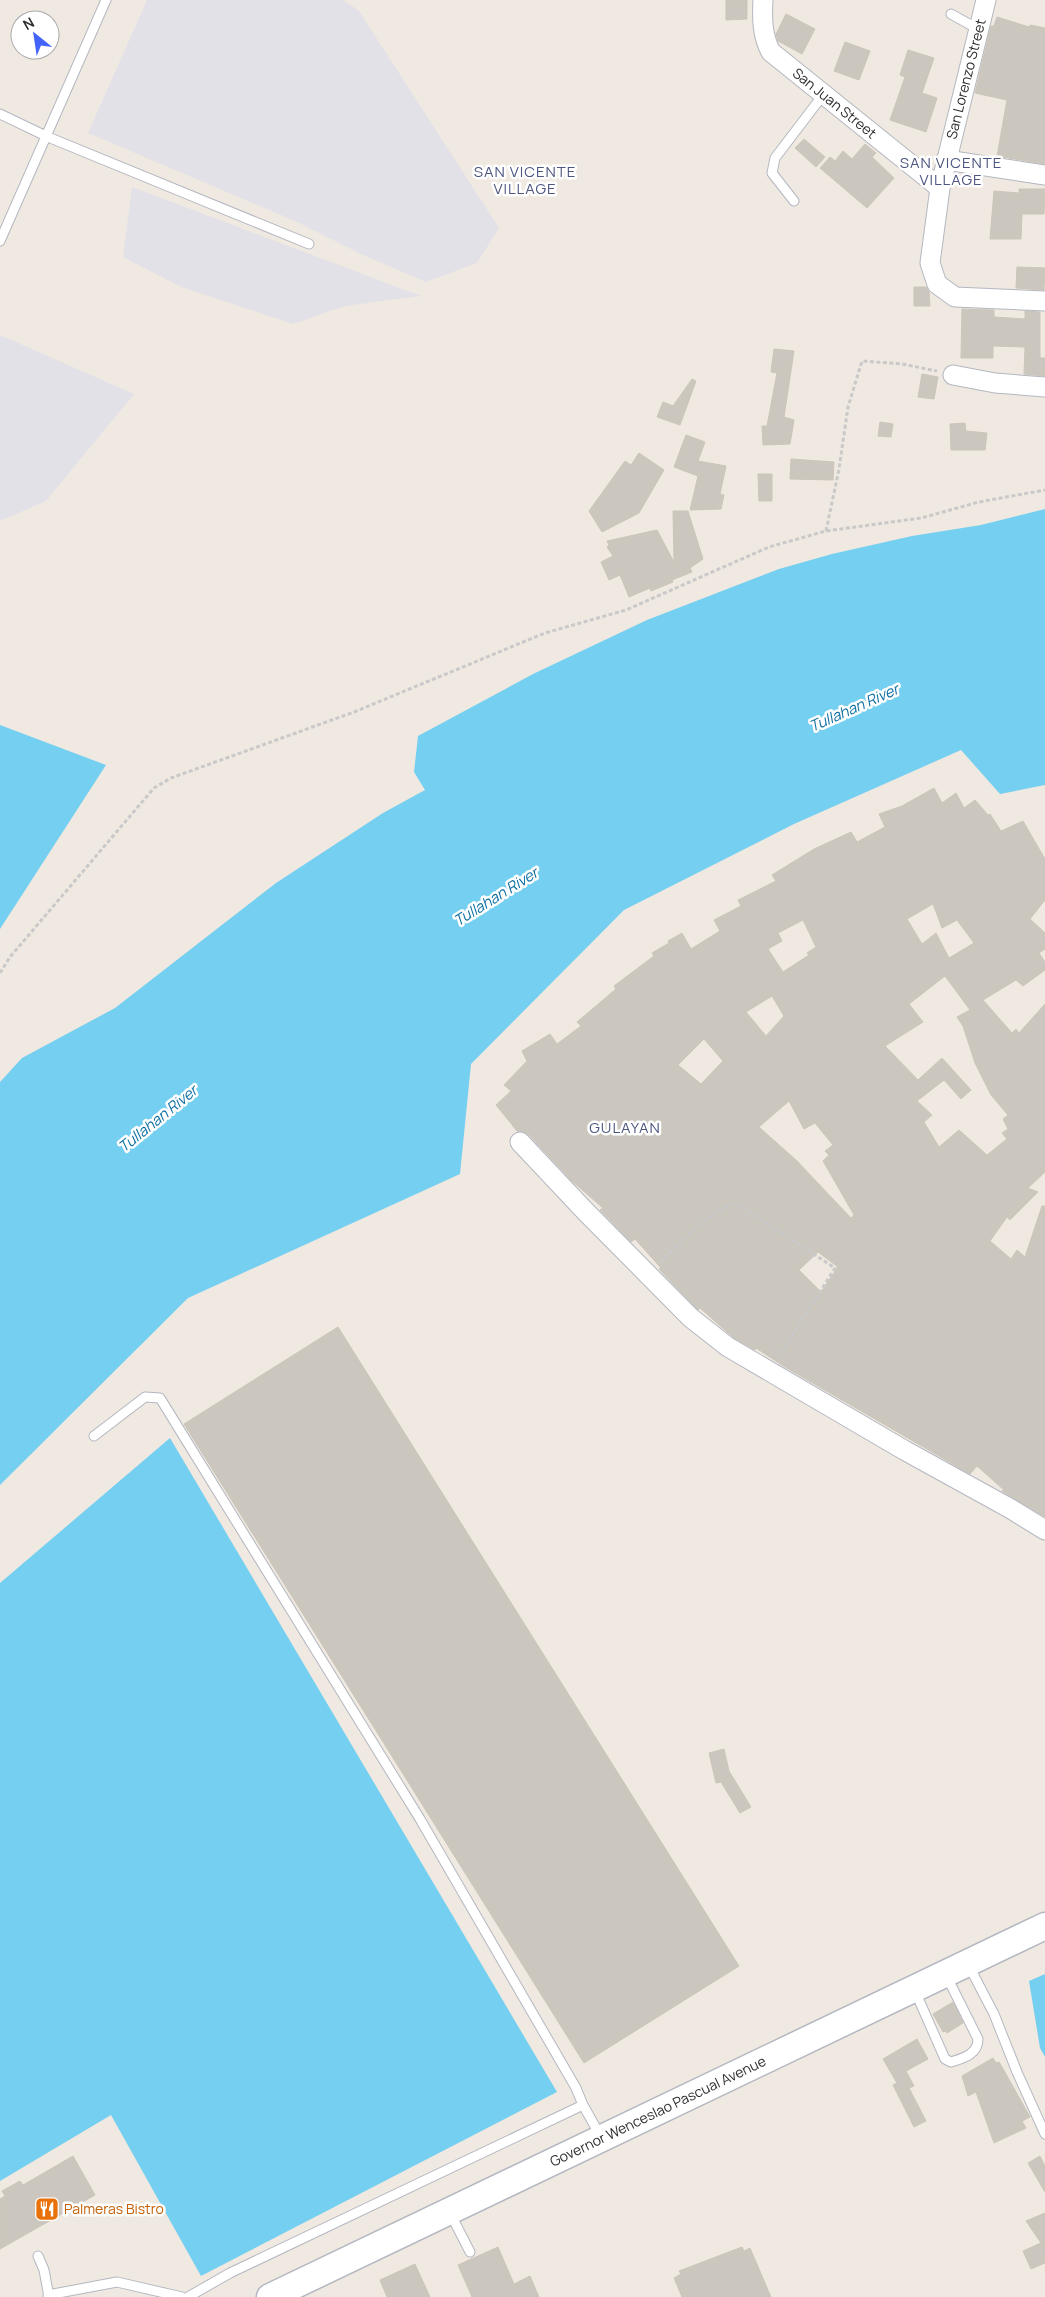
<svg xmlns="http://www.w3.org/2000/svg" width="1045" height="2297" font-family="Manrope,sans-serif">
<style>
.industrial{fill:#e3e1e8}
.water{fill:#75cff0}
.building{fill:#cbc7bf;stroke:#cbc5ba;fill-rule:evenodd}
.lines{fill:none;stroke-linecap:round;stroke-linejoin:round}
.service-casing{stroke:#b4b7c1;stroke-width:11}
.minor-casing{stroke:#b4b7c1;stroke-width:21}
.secondary-casing{stroke:#b4b7c1;stroke-width:29}
.path{stroke:#c9c9c9;stroke-width:3;stroke-dasharray:4 2.5;stroke-linecap:butt}
.service{stroke:#fff;stroke-width:9}
.minor{stroke:#fff;stroke-width:19}
.secondary{stroke:#fff;stroke-width:26}
.labels{text-anchor:middle;stroke-width:5;stroke-linejoin:round;paint-order:stroke}
.street-label{font-size:14px;fill:#2e2e2e;stroke:#fff}
.food-label{font-size:14px;fill:#c56008;stroke:#fff;text-anchor:start}
.neighbourhood-label{font-size:15px;letter-spacing:1px;fill:#4d5680;stroke:#fff}
.water-label{font-size:15px;font-style:italic;fill:#0d6fa3;stroke:#fff}
</style>
<rect width="100%" height="100%" fill="#efe9e1"/>
<!-- industrial -->
<path class="industrial" d="M147,0H343L359,11L499,228L477,263L426,282L363,255L295,221L88,133Z
M132,187L421,296L345,306L293,324L181,287L123,257Z
M0,335L134,394L46,501L0,521Z"/>
<!-- water -->
<path class="water" d="M1045,509V785L1000,794L961,750L794,824L624,910L471,1064L460,1174L188,1298L0,1485V1082L22,1058L115,1008L276,883L383,813L425,790L414,772L418,736L533,674L647,620L779,569L832,554L912,536L981,525Z
M0,725L106,765L0,929Z
M170,1438L557,2092L201,2276L111,2115L0,2181V1583Z
M1045,1974V2057L1040,2048L1029,1981Z"/>
<!-- building -->
<path class="building" d="M726,0H747V19L726,20Z
M786,14L815,29L802,54L778,41L776,34Z
M997,17L1029,27L1030,25L1045,28V164L997,156L1007,100L975,93L991,26H994Z
M845,42L870,51L859,80L834,71Z
M908,50L934,58L922,93L937,98L926,132L890,120L905,77L900,75Z
M804,139L825,157L816,167L795,148Z
M865,144L876,153L872,157L894,178L867,208L820,168L830,157L835,161L843,151L852,159Z
M1019,189H1045L1044,214H1022L1021,239H990L994,191L1019,193Z
M1017,267L1045,268L1044,290L1016,288Z
M914,287H926L929,292L930,306H914Z
M962,309L994,310V317L1025,319V311L1040,312V358H1045V376L1024,374L1025,347L993,346V358H961Z
M774,349L794,351L784,417L794,420L790,444L763,445L762,426H767L777,373L771,372Z
M922,374L938,377L934,399L918,397Z
M692,379L696,381L680,425L657,417L663,402L673,406Z
M880,422L893,424L891,437L878,436Z
M965,423L966,431L987,433L985,450H951L950,424Z
M686,435L705,442L698,461L726,466L720,494L724,495L721,509L690,510L698,476L674,467Z
M639,453L664,470L639,513L602,532L589,511L625,461L631,465Z
M791,459L834,462L833,480L790,479Z
M758,474H772V501H759Z
M673,511H688L703,559L690,568L692,572L672,580L673,582L651,591L650,588L629,597L620,575L609,580L601,562L613,556L607,547L609,545L607,541L657,530L674,562Z
M934,788L942,803L956,793L964,808L975,800L988,815L990,814L1001,831L1023,821L1045,859V900L1030,919L1045,933V949L1039,953L1045,962V970L1023,986L1016,980L983,1000L1012,1033L1016,1029L1019,1033L1045,1004V1172L1028,1188L1038,1192L1010,1220L1007,1217L990,1241L1011,1259L1017,1250L1025,1257L1042,1206H1045V1517L1002,1491L1004,1490L977,1466L970,1474L785,1367L756,1348L755,1350L734,1338L700,1308L698,1310L659,1269L661,1268L635,1239L631,1242L600,1210L603,1208L572,1181L528,1134L517,1131L496,1105L511,1091L504,1085L527,1061L522,1051L550,1034L557,1044L581,1026L577,1022L616,989L614,986L654,956L652,953L669,943L668,941L682,933L691,949L720,931L714,920L741,906L738,900L776,881L772,875L814,849L851,832L857,842L885,827L879,814L902,806ZM933,904L942,928L957,920L974,943L949,958L936,933L922,944L907,919ZM803,920L816,947L807,953L809,955L783,972L768,949L782,941L778,933ZM945,976L970,1010L957,1017L963,1026L975,1063L991,1095L1008,1115L1003,1119L1008,1129L1002,1133L1007,1139L987,1155L959,1130L939,1147L924,1122L932,1115L917,1101L944,1080L961,1099L971,1090L942,1058L918,1080L885,1046L923,1022L909,1004ZM772,996L784,1016L766,1036L746,1012ZM704,1039L723,1061L701,1084L678,1065ZM789,1101L804,1129L815,1123L833,1145L825,1151L829,1155L823,1161L854,1215L851,1218L796,1160L759,1127ZM818,1252L838,1267L821,1292L799,1270Z
M338,1327L739,1966L584,2063L184,1424Z
M724,1749L729,1771L751,1807L740,1813L721,1782L716,1783L709,1753Z
M953,2002L963,2023L947,2033L946,2031L943,2032L933,2014Z
M917,2039L928,2059L906,2071L914,2086L909,2088L926,2121L914,2127L893,2085L897,2083L883,2059Z
M993,2058L996,2063L999,2062L1002,2067L1030,2117L1022,2121L1026,2128L994,2143L976,2092L968,2096L962,2076Z
M73,2156L95,2195L0,2249V2199L5,2196L2,2191L20,2181L23,2185Z
M1040,2156L1045,2166V2192L1028,2163Z
M1045,2213V2263L1031,2269L1023,2251L1041,2243L1026,2221Z
M498,2247L514,2284L530,2276L539,2297H472L458,2265Z
M742,2247L744,2251L750,2248L771,2297H682L674,2278L681,2274L679,2271Z
M415,2264L430,2297H387L380,2280Z"/>
<g class="lines">
<!-- service casing -->
<g class="service-casing">
<path id="service" d="M951,14L978,29
M0,114L48,137L309,244
M794,201L772,173L775,158L823,95
M0,241L106,0
M94,1436L145,1397L160,1398L420,1819L576,2088L583,2105L230,2273L188,2297
M969,1966L994,2014L1017,2072L1045,2134
M915,1991L945,2059L951,2062C964,2058 978,2054 978,2039L947,1977
M583,2105L601,2137
M450,2213L470,2252
M38,2256L44,2270L49,2297
M48,2295L117,2282L182,2297"/>
</g>
<!-- minor casing -->
<g class="minor-casing">
<g id="minor">
<path id="s1" d="M763,0C762,18 762,36 771,52L940,188"/>
<path d="M986,0L940,188L930,263L937,284L955,297L1045,301"/>
<path d="M946,160L1045,175"/>
<path d="M953,375L995,383L1045,387"/>
<path d="M520,1142L585,1211L691,1318L728,1347L904,1450L1011,1509L1045,1530"/>
</g>
</g>
<!-- secondary casing -->
<g class="secondary-casing">
<g id="secondary">
<path id="s2" d="M270,2297L1045,1926"/>
</g>
</g>
<!-- path -->
<path class="path" d="M826,531L839,469L848,407L862,361L902,364L937,371
M0,973L10,957L154,788L171,778L354,712L545,633L626,610L769,547L826,531L921,518L979,502L1045,490
M660,1262C678,1246 714,1205 737,1204L835,1268L779,1357"/>
<!-- service -->
<use href="#service" class="service"/>
<!-- minor -->
<use href="#minor" class="minor"/>
<!-- secondary -->
<use href="#secondary" class="secondary"/>
</g>
<!-- icons -->
<defs>
<g id="restaurant-square" transform="scale(1.25)"><rect x="-9" y="-9" width="18" height="18" rx="4" fill="#e8710a" stroke="#fff"/><path d="M-5-6h1v4h1v-4h1v4h1v-4h1v5L-1.5 .5V6h-2V.5L-5-1ZM5-6V6H3V1.5H1.5Q1.5-4 5-6Z" fill="#fff"/></g>
</defs>
<g fill-rule="evenodd">
<use href="#restaurant-square" x="47" y="2209"/>
</g>
<g class="labels">
<!-- street labels -->
<g class="street-label">
<text transform="translate(966 79) rotate(-76)" y="5">San Lorenzo Street</text>
<text dy="5" stroke="none"><textPath href="#s1" startOffset="135">San Juan Street</textPath></text>
<text dy="5" stroke="none"><textPath href="#s2" startOffset="430">Governor Wenceslao Pascual Avenue</textPath></text>
</g>
<!-- food labels -->
<g class="food-label">
<text x="64" y="2214">Palmeras Bistro</text>
</g>
<!-- neighbourhood labels -->
<g class="neighbourhood-label">
<text x="951" y="168">SAN VICENTE<tspan x="951" dy="17">VILLAGE</tspan></text>
<text x="525" y="177">SAN VICENTE<tspan x="525" dy="17">VILLAGE</tspan></text>
<text x="625" y="1133">GULAYAN</text>
</g>
<!-- water labels -->
<g class="water-label">
<text transform="translate(854 708) rotate(-24)" y="5">Tullahan River</text>
<text transform="translate(496 897) rotate(-32)" y="5">Tullahan River</text>
<text transform="translate(158 1119) rotate(-39)" y="5">Tullahan River</text>
</g>
</g>
<!-- north arrow -->
<g transform="translate(35 35) rotate(330)"><circle r="24" fill="#ffffff" stroke="#ababab"/>
<path d="M0-4L9 19L0 12L-9 19Z" fill="#4264fb"/>
<text y="-8" font-size="14" font-weight="bold" text-anchor="middle" fill="#2e2e2e">N</text>
</g>
</svg>
